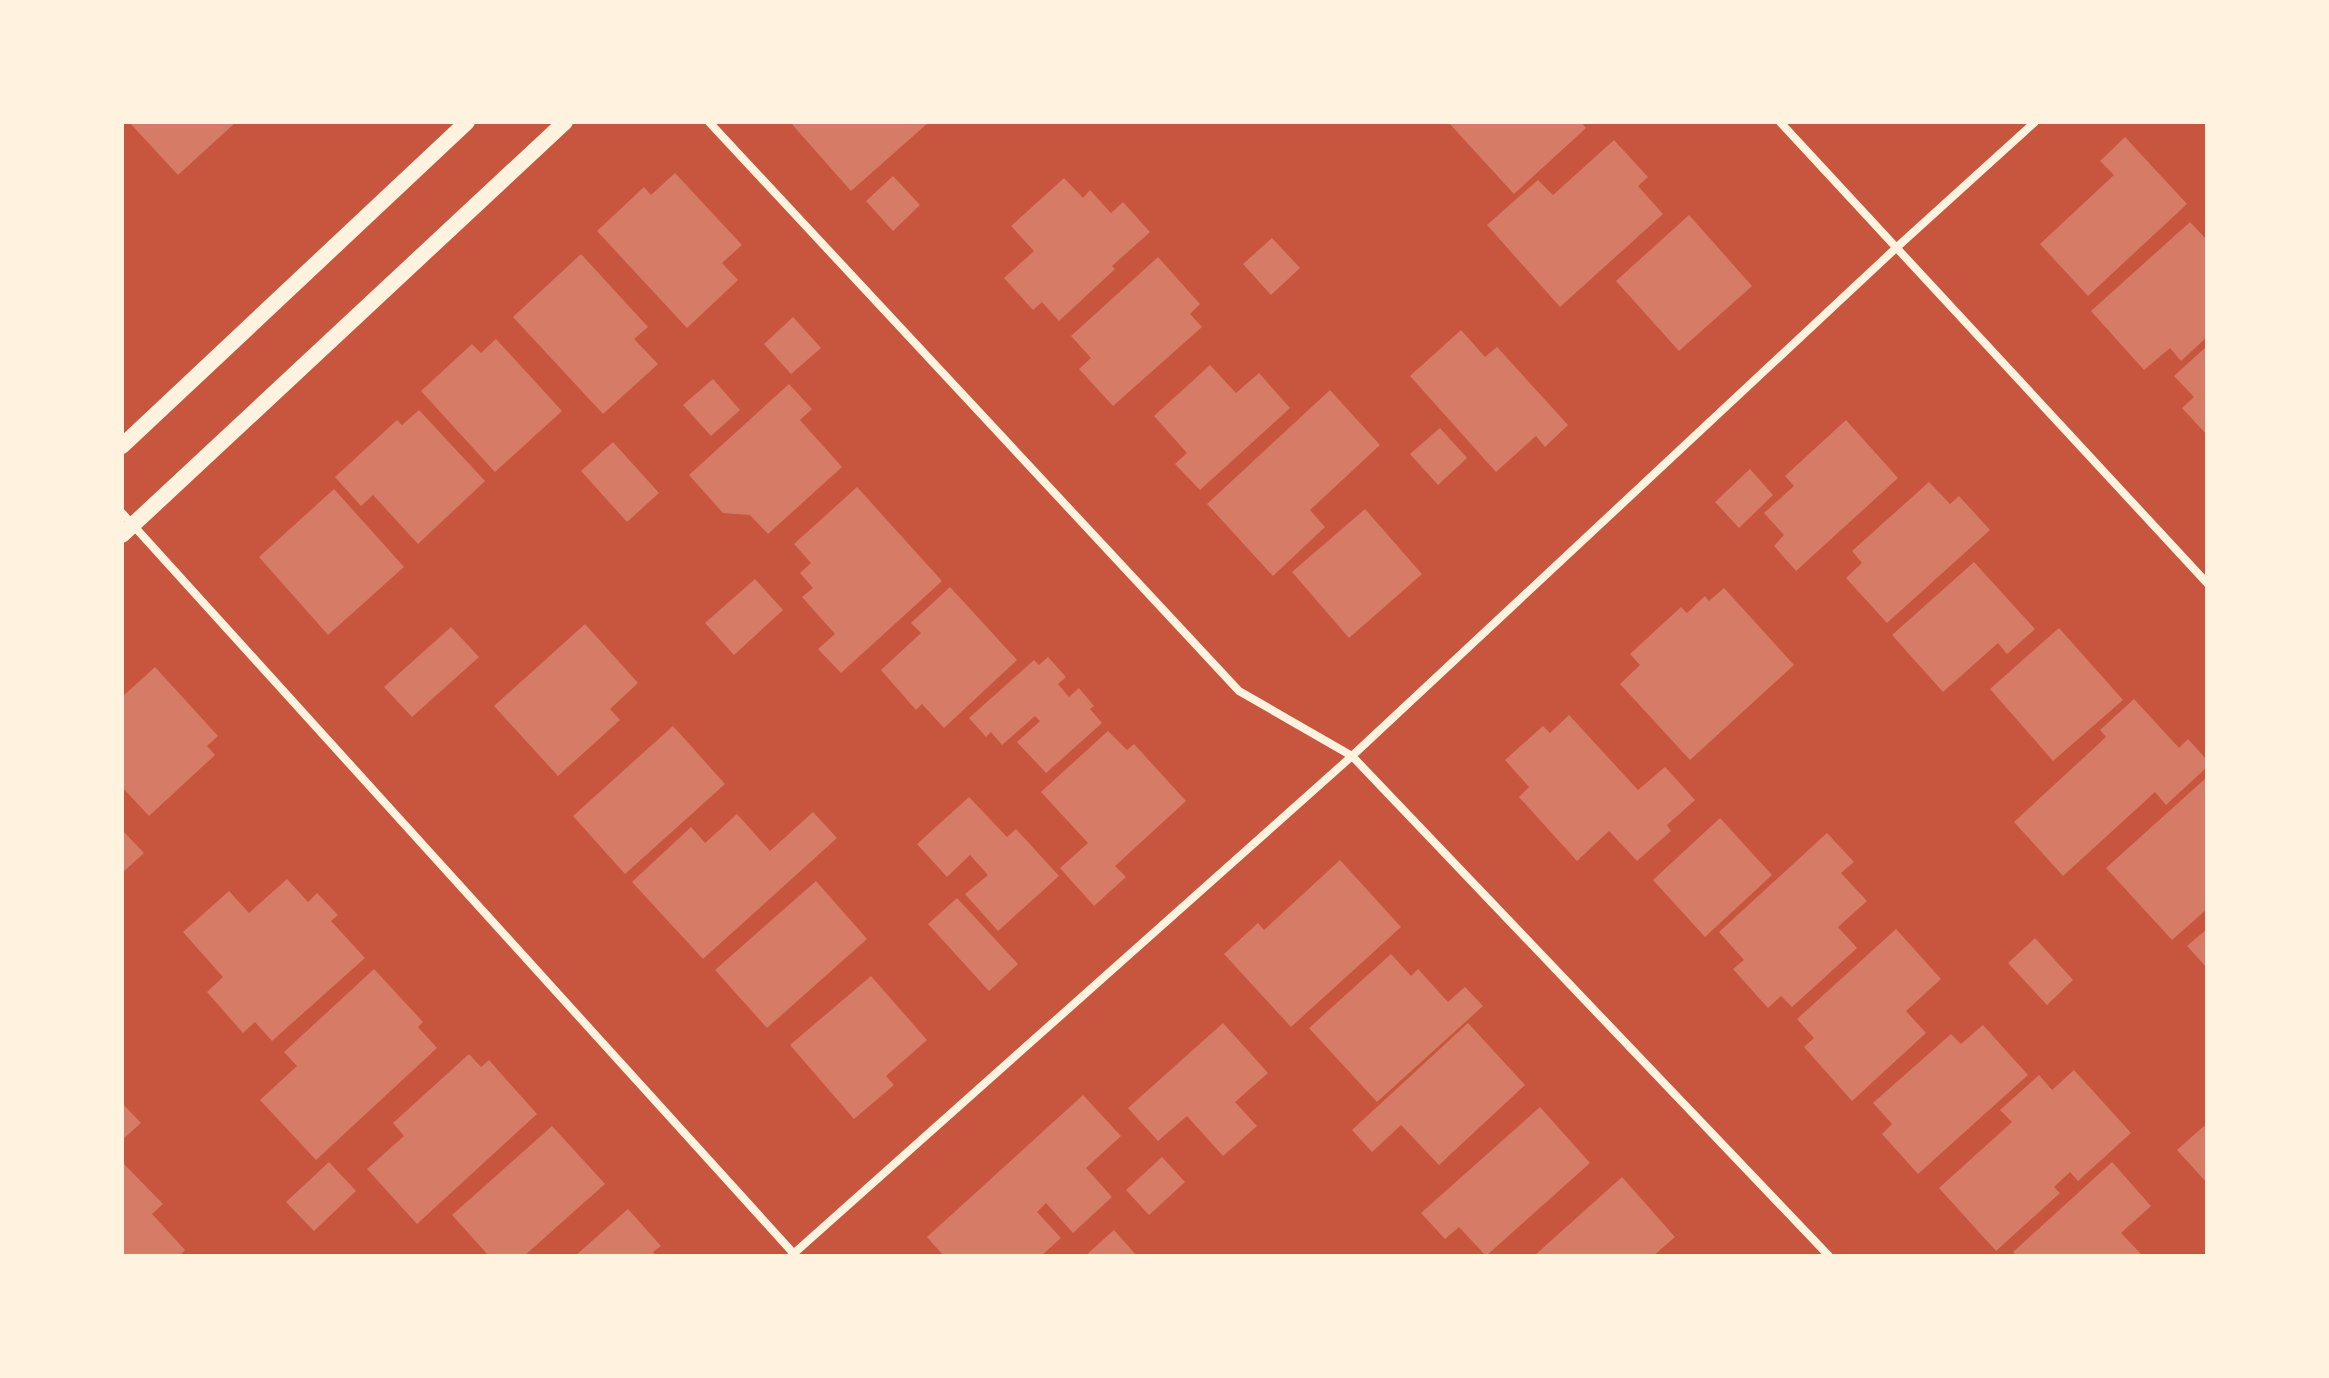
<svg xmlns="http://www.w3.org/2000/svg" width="2329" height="1378" font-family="'Exo 2',sans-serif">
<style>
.building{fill:#d67c66}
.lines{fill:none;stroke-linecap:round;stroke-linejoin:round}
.minor{stroke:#fff3e0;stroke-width:8}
.secondary{stroke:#fff3e0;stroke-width:16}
</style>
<rect width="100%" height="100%" fill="#c8553d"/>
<!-- building -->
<path class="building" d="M129,122H236L178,175Z
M790,122H929L851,191Z
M1448,122H1581L1586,128L1514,194Z
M2125,137L2187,204L2088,296L2040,244L2114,175L2100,161Z
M1614,140L1648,177L1638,186L1663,214L1560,307L1487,225L1538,180L1553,195Z
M675,173L742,245L722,263L738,280L687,328L597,231L644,187L651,195Z
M893,176L920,205L893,231L866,201Z
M1064,178L1083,198L1090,190L1111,213L1123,202L1150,232L1112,266L1115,269L1059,321L1042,302L1033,310L1004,278L1034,251L1011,226Z
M1689,215L1752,286L1679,351L1616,281Z
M2190,222L2207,240V337L2181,361L2170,348L2144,370L2091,311Z
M1272,238L1300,268L1271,295L1243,264Z
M581,254L648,327L634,339L658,364L603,414L513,317Z
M1158,257L1200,304L1190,314L1202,327L1113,406L1079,369L1091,358L1071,336Z
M793,317L821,348L791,374L764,344Z
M1461,330L1485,357L1497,347L1568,425L1545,447L1536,436L1496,472L1410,376Z
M496,339L562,411L495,472L421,391L472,344L481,353Z
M2207,346V435L2182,408L2194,397L2174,376Z
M1210,365L1236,393L1259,373L1290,408L1200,490L1175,464L1187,453L1154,416Z
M713,379L740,410L711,436L683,405Z
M789,384L812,409L800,420L842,467L768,534L750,515L723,513L689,475Z
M1330,390L1380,445L1310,510L1325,527L1273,576L1207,504Z
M419,410L485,481L418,544L373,495L361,506L335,477L397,420L402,425Z
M1846,420L1898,478L1796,571L1774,546L1784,535L1764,513L1794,486L1785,476Z
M1440,428L1467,458L1438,485L1410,454Z
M613,442L659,493L627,522L581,471Z
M1750,469L1773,495L1739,528L1715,502Z
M1929,482L1950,504L1959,496L1990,530L1887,623L1846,578L1862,563L1852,551Z
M857,487L942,581L841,673L818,649L835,634L802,597L813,588L800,573L811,563L794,544Z
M334,489L404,567L328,635L259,557Z
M1365,509L1422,574L1349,638L1292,572Z
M1974,562L2035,629L2007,654L1998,643L1943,692L1892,635Z
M755,579L783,610L734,655L705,623Z
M950,587L1017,660L944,728L922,704L916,710L881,670L921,633L911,623Z
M1724,588L1794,665L1690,760L1620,684L1640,665L1630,654L1681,607L1687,613L1705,596L1709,601Z
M585,624L638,683L610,709L620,720L558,776L494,706Z
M451,627L479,657L412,717L384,687Z
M2059,628L2123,700L2053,761L1990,689Z
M1048,657L1066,677L1058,684L1069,697L1079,688L1094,706L1090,709L1102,723L1046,773L1017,742L1040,721L1035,716L1002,745L991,732L986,737L969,718L1034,660L1039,665Z
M155,667L218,736L207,746L215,755L149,816L122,787V711L124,709L122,707V697Z
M2134,699L2179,748L2188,739L2207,760V767L2166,805L2155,792L2063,876L2014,822L2106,737L2100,730Z
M1569,715L1638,790L1665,767L1695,800L1667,825L1671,831L1637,861L1609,831L1577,861L1519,797L1529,787L1505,760L1543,726L1550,733Z
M673,726L725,784L625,874L573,816Z
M1108,731L1127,750L1134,744L1186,801L1115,866L1126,877L1094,906L1060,868L1088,843L1041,792Z
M2207,777V909L2172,940L2106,868Z
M969,797L1007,837L1016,829L1059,876L998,931L965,894L988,875L970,855L947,877L917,844Z
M813,812L837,838L703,959L632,882L691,827L705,843L737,814L770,851Z
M1720,818L1772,875L1705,937L1653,880Z
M122,830L144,853L122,873Z
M1827,833L1854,862L1841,873L1867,901L1838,927L1857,948L1792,1007L1781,996L1768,1008L1733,969L1744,960L1719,932Z
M1340,860L1401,927L1291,1027L1224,954L1258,923L1264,930Z
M287,879L308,902L317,893L338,915L331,921L365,958L272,1041L255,1022L243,1033L207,992L223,977L183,932L229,891L249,913Z
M816,881L867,939L767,1028L715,970Z
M957,898L1018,964L989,991L928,924Z
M1896,929L1941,979L1906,1011L1926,1033L1852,1101L1804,1047L1814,1038L1797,1019Z
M2207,929V968L2187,946Z
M2035,938L2073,980L2047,1005L2008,963Z
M1391,954L1411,976L1418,969L1448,1002L1465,987L1483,1006L1377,1102L1309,1028Z
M374,969L423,1022L418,1027L437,1048L316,1160L260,1100L297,1066L284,1052Z
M871,976L927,1040L886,1076L894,1085L854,1119L790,1045Z
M1223,1023L1268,1073L1235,1102L1257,1126L1223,1156L1187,1116L1158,1141L1128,1108Z
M1468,1023L1525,1085L1439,1165L1401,1125L1372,1152L1352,1130Z
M1983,1025L2028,1075L1918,1174L1882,1134L1892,1124L1873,1103L1951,1034L1961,1044Z
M469,1054L481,1067L489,1060L537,1114L417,1224L367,1169L404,1136L393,1123Z
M2074,1070L2131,1133L2078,1181L2070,1172L2054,1187L2060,1193L1996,1251L1939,1188L2012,1122L2000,1110L2039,1075L2052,1090Z
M1083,1095L1121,1136L1086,1168L1112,1197L1073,1233L1046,1203L1037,1212L1061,1238L1041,1256H944L927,1237Z
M122,1103L141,1123L122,1140Z
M1540,1107L1590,1163L1486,1256L1459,1227L1445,1239L1421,1213Z
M552,1126L605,1184L524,1256H489L452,1215Z
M2204,1126L2207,1129V1183L2177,1150Z
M1162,1157L1185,1182L1149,1215L1126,1190Z
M122,1162L163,1204L152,1214L185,1250L179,1256H122Z
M329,1162L356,1191L314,1231L286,1202Z
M2112,1162L2151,1206L2121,1233L2141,1254L2139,1256H2017L2013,1252Z
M1622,1177L1675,1237L1653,1256H1534Z
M628,1209L661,1246L653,1252L656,1256H575Z
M1114,1230L1137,1256H1085Z"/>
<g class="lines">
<!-- minor -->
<path class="minor" d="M709,122L1239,691L1352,756L1829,1256
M1780,122L2207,583
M122,513L795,1255
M791,1256L1352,756L1896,248L2035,122"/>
<!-- secondary -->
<path class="secondary" d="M122,446L467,122
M122,535L565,122"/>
</g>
<!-- border -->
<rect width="2329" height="1378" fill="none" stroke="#fff3e0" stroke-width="248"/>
</svg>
